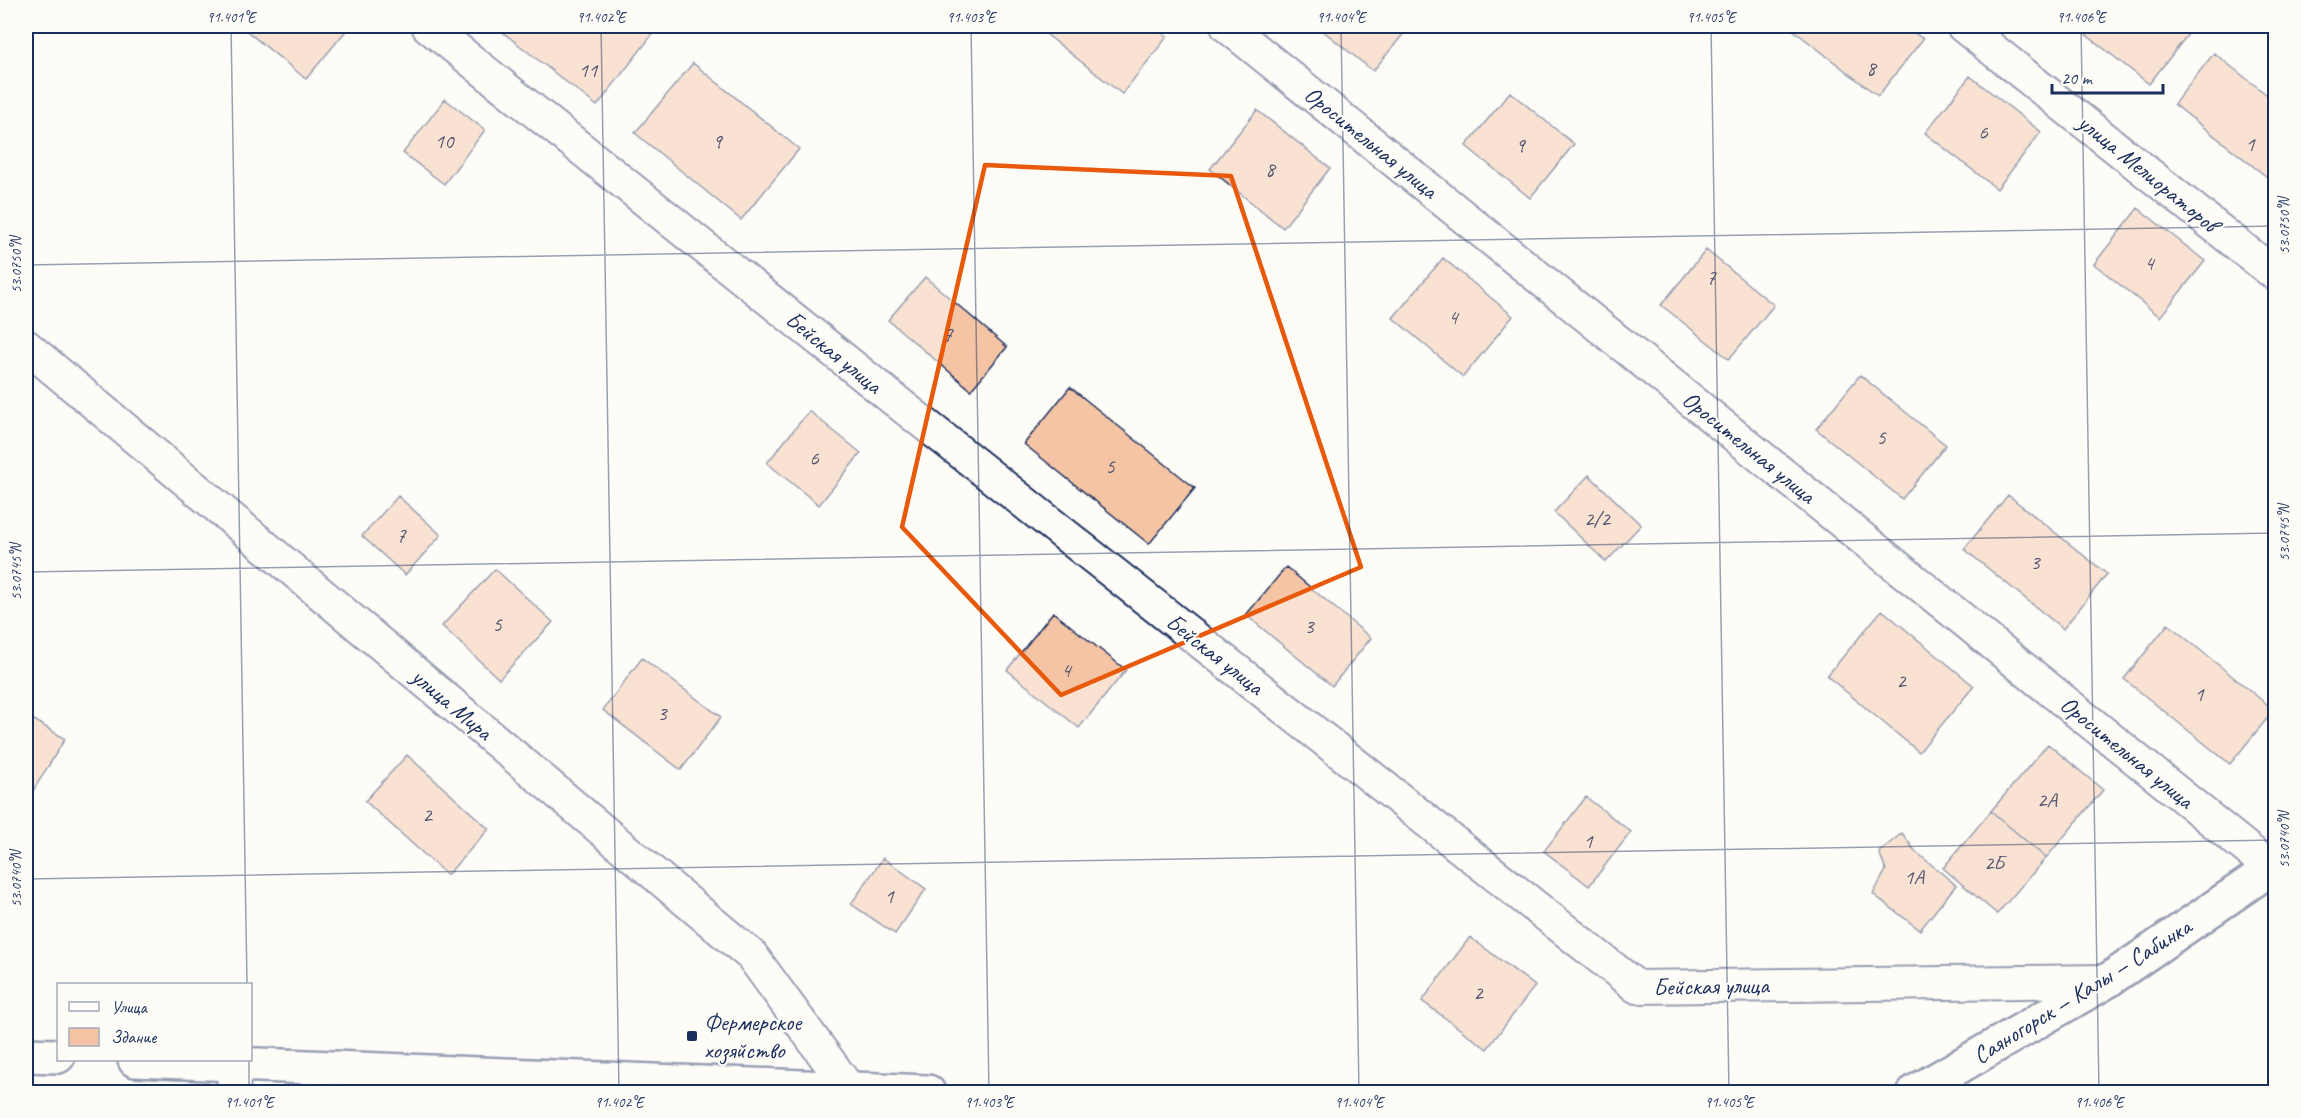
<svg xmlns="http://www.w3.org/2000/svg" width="2301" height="1118" font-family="Caveat,sans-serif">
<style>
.building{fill:#f4c4a4;stroke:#1b2f5e;stroke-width:1.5}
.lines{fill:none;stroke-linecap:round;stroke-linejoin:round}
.minor-casing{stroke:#1b2f5e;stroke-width:36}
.tertiary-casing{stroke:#1b2f5e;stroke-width:38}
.minor{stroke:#fdfcf7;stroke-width:32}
.tertiary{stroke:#fdfcf7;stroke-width:33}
.marked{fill:none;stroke:#e8590c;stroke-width:4.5;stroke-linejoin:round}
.ticks{fill:none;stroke:#1b2f5e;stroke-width:1.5;stroke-opacity:0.45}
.poi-dot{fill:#1b2f5e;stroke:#fdfcf7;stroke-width:2}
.labels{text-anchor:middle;stroke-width:4.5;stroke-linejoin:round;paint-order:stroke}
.number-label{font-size:21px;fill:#515470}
.street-label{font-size:24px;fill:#1b2f5e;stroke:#fdfcf7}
.poi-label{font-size:24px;fill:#1b2f5e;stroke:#fdfcf7;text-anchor:start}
.neatline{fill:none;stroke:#1b2f5e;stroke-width:2}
.ticks-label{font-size:15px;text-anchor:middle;fill:#1b2f5e}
</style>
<rect width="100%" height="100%" fill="#fdfcf7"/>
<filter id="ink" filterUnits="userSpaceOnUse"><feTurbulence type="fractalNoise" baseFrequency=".0167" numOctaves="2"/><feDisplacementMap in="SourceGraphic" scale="12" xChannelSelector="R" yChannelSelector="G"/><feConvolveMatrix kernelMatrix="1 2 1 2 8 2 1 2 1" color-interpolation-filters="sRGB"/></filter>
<g filter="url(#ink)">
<!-- building -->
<path class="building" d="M245,26H350L306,79L243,28Z
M497,26H640L652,35L597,106L496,27Z
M1036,26H1152L1167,37L1122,94Z
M1317,26H1410L1373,71Z
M1788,26H1905L1923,39L1878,96Z
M2075,26H2179L2189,33L2149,84Z
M2214,53L2276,102V184L2174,104Z
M693,63L799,149L741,220L635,133Z
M1970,76L2041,132L1997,189L1925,133Z
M1510,92L1574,144L1530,198L1466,146Z
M445,99L485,130L444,184L403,153Z
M1257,110L1330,168L1283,228L1210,169Z
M2138,208L2205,261L2160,317L2094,264Z
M1706,250L1774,305L1729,359L1661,305Z
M1443,258L1513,316L1463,377L1393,318Z
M925,277L1007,347L971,390L888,320Z
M1860,375L1946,445L1902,499L1816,429Z
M1070,387L1195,488L1149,544L1024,444Z
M809,411L861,453L819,505L767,463Z
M1589,475L1641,525L1606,562L1554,512Z
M2008,495L2107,574L2063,629L1964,549Z
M398,496L441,535L405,575L362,536Z
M1286,567L1371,638L1332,686L1246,615Z
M495,569L553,622L499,679L442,626Z
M1882,610L1974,686L1919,752L1827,676Z
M1053,612L1126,670L1079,728L1007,670Z
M2168,624L2274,710L2230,764L2124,679Z
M642,658L721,717L681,770L603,710Z
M26,715L65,739L31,794L26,791Z
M2048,744L2103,790L2046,858L1991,811Z
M407,755L489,829L447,875L365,801Z
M1586,797L1631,832L1589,886L1544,851Z
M1991,811L2046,858L1997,914L1943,868Z
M1902,833L1915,851L1956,885L1920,930L1873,894L1886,870L1879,852Z
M883,858L926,889L895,934L851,904Z
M1470,937L1535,986L1487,1049L1422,1001Z"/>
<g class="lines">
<!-- minor casing -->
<g class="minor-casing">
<path id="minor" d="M428,26L892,398L1637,987L2107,981
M1227,26L2271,868
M1963,26L2276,275
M26,346L752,956L849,1089
M233,1092L235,1064"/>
</g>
<!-- tertiary casing -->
<g class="tertiary-casing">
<path id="tertiary" d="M26,1055L58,1056
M135,1060L928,1092
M1915,1092L2107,981L2276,865"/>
</g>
<!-- minor -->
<use href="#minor" class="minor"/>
<!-- tertiary -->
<use href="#tertiary" class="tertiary"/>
</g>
</g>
<!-- marked area -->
<path d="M0 0H2301V1118H0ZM985,165L1231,176L1361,567L1061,695L902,527Z" fill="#fdfcf7" fill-opacity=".55" fill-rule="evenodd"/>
<path class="marked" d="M985,165L1231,176L1361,567L1061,695L902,527Z"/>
<!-- ticks -->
<path class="ticks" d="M231,26L247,984M601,26L619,1092M971,26L989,1092M1341,26L1359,1092M1711,26L1729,1092M2081,26L2099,1092M26,265L2276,226M26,572L2276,533M26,879L2276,840M249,1060V1092"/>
<!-- markers -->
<rect class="poi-dot" x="686" y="1030" width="12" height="12" rx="3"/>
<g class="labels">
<!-- number labels -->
<g class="number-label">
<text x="1871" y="75">8</text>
<text x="588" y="77">11</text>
<text x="1983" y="139">6</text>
<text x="444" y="148">10</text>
<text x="717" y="148">9</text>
<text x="2250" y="151">1</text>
<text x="1520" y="152">9</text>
<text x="1270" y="176">8</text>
<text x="2149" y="270">4</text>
<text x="1711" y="284">7</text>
<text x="1453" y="324">4</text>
<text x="948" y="341">7</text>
<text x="1881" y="444">5</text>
<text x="814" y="465">6</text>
<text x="1110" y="473">5</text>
<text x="1597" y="526">2/2</text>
<text x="401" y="542">7</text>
<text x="2035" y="569">3</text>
<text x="497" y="631">5</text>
<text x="1309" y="633">3</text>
<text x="1066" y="677">4</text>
<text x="1901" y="688">2</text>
<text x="2199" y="701">1</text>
<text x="662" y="720">3</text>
<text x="2047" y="807">2А</text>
<text x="427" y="822">2</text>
<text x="1588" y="848">1</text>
<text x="1994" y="870">2Б</text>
<text x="1914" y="884">1А</text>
<text x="889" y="903">1</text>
<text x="1478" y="1000">2</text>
</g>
<!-- street labels -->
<g class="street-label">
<text transform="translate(1371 142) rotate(39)" y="8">Оросительная улица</text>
<text transform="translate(2148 173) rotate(39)" y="8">улица Мелиораторов</text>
<text transform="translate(834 352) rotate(39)" y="8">Бейская улица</text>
<text transform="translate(1749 447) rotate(39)" y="8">Оросительная улица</text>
<text transform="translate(1215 654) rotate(38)" y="8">Бейская улица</text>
<text transform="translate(452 704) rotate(40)" y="8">улица Мира</text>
<text transform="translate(2127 752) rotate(39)" y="8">Оросительная улица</text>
<text transform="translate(1711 986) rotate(-1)" y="8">Бейская улица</text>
<text transform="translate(2082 991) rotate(-32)" y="8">Саяногорск — Калы — Сабинка</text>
</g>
<!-- poi labels -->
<g class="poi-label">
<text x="704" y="1030">Фермерское<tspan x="704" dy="28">хозяйство</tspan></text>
</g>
</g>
<!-- margin -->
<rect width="2301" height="1118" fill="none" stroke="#fdfcf7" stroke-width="66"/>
<!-- legend -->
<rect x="57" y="983" width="195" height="78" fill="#fdfcf7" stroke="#a3aaba" stroke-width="1.5"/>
<rect x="69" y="1002" width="30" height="9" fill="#fdfcf7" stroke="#a3aaba" stroke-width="1.5"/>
<text x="111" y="1013" font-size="18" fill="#1b2f5e">Улица</text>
<rect x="69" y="1028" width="30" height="18" fill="#f4c4a4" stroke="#a3aaba" stroke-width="1.5"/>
<text x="111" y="1043" font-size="18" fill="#1b2f5e">Здание</text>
<!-- scale -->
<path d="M2052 84v9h111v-9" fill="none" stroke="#1b2f5e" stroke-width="3"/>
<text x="2061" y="84" font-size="18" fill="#1b2f5e" stroke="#fdfcf7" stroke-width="4.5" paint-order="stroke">20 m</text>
<rect x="33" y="33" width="2235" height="1052" class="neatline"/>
<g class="ticks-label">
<text x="231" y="22">91.401°E</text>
<text x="601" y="22">91.402°E</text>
<text x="971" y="22">91.403°E</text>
<text x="1341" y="22">91.404°E</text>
<text x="1711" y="22">91.405°E</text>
<text x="2081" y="22">91.406°E</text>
<text transform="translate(2284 226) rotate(-90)" y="5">53.0750°N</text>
<text transform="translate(16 265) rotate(-90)" y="5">53.0750°N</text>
<text transform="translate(2284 533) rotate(-90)" y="5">53.0745°N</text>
<text transform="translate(16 572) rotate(-90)" y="5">53.0745°N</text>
<text transform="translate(2284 840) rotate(-90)" y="5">53.0740°N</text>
<text transform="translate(16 879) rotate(-90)" y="5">53.0740°N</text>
<text x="249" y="1107">91.401°E</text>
<text x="619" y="1107">91.402°E</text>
<text x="989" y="1107">91.403°E</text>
<text x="1359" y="1107">91.404°E</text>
<text x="1729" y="1107">91.405°E</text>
<text x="2099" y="1107">91.406°E</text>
</g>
</svg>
